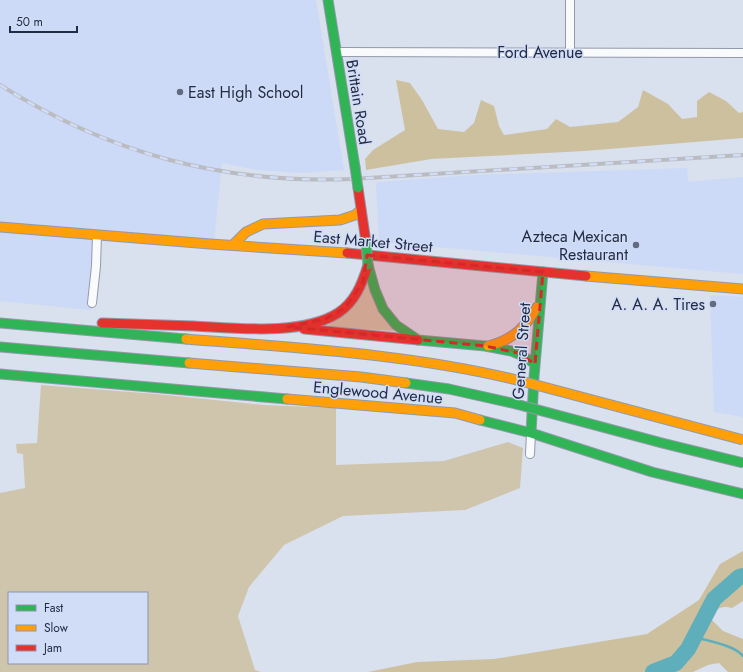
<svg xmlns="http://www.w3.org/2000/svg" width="743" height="672" font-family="Jost,sans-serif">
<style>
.built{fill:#ccd9f7}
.green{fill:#cfc5ac;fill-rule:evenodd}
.forest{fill:#cdc09f}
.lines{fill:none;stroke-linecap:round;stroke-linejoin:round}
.stream{stroke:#5eaebb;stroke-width:2.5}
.river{stroke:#5eaebb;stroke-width:16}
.street-casing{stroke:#9299aa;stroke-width:10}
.fast-casing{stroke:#9299aa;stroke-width:11}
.slow-casing{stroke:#9299aa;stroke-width:11}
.jam-casing{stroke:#9299aa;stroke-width:11}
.street{stroke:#f9fafc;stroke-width:8}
.fast{stroke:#30b455;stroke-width:9}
.slow{stroke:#ff9f0a;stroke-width:9}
.jam{stroke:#e5322d;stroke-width:9}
.rail-casing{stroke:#babcc1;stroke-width:4}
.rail{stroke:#d1dcf6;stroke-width:2.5;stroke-dasharray:8;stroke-linecap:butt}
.fast-bridge-casing{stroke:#9299aa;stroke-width:11;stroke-linecap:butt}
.slow-bridge-casing{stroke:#9299aa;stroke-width:11;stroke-linecap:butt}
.fast-bridge{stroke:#30b455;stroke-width:9}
.slow-bridge{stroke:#ff9f0a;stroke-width:9}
.marked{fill:#d62828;fill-opacity:0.2;stroke:#d62828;stroke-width:3;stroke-dasharray:8 5;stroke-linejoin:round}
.poi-dot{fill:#626a80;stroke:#d1dcf6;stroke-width:1.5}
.labels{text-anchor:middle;stroke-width:3;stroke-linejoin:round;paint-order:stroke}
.street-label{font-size:16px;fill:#222b44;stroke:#d1dcf6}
.poi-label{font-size:16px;fill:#222b44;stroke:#d1dcf6;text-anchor:end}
</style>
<rect width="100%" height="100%" fill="#d9e0ee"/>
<!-- built -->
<path class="built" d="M0,0H316L344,170L302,173L257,170L222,163L214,242L0,224Z
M687,168L688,182L743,177V274L379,242L376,184L378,182L475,175Z
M0,229L94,237L91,310L0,301Z
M710,295L743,297V417L714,412Z"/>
<!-- green -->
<path class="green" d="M369,281L399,331L327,327Z
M41,385L156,394L264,405L336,408V465L444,461L508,442L523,448L520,488L465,510L343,516L284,545L249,587L238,616L255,670L261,672H0V493L25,488L23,454L17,453L16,444L37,443ZM9,593H147V663H9Z"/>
<!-- forest -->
<path class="forest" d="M396,80L410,83L422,100L438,129L464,132L474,123L481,100L494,106L499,126L504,135L547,129L556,119L570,127L618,122L638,107L643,90L668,104L682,119L697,117V101L709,92L726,101L739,113L743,112V138L585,151L431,159L366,170L365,159L373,150L405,130Z
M743,551V601L732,608C719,605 718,609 709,617L723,631L743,639V672H728L719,663L708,665L693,672H368L417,662L494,659L647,634L699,600L720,564Z"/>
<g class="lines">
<!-- stream -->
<path class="stream" d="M694,637C708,641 734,645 743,656"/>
<!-- river -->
<path class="river" d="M653,672L676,663L688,649L714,599L739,577L743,576"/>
<!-- street casing -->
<g class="street-casing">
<path id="street" d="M570,0V51
M336,52L743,53
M92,303L96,266L97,235
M530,454L531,433"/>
</g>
<!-- fast casing -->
<g class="fast-casing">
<path id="fast" d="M328,0L355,167
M368,265L375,290L383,309L396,325L418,340L485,346L511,351L523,356L535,364
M0,323L186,339
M0,347L189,363
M0,374L287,399
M406,383L449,389L516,404
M480,420L531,433L652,472L743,494
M531,433L534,377L543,272"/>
</g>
<!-- slow casing -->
<g class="slow-casing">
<path id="slow" d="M0,227L210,244L347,253
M233,245L246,232L263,224L340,220L355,215L361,210
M586,276L743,289
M186,339C298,348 411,354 521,381
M488,346C511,341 526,328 537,307
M189,363L361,377L406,383
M287,399L455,413L480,420"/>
</g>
<!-- jam casing -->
<g class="jam-casing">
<path id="jam" d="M358,188L366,242
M347,253L586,276
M102,323C133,324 163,325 194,326C235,328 302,336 338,313C355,302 362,284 368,265
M304,329L418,340"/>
</g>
<!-- street -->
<use href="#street" class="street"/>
<!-- fast -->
<use href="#fast" class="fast"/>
<!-- slow -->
<use href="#slow" class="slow"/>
<!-- jam -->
<use href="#jam" class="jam"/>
<!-- rail casing -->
<g class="rail-casing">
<path id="rail" d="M0,85C109,154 224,184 352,179L743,155"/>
</g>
<!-- rail -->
<use href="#rail" class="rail"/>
<!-- fast-bridge casing -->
<g class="fast-bridge-casing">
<path id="fast-bridge" d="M355,167L358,188
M366,242L368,265
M516,404L662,443L743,463"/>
</g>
<!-- slow-bridge casing -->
<g class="slow-bridge-casing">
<path id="slow-bridge" d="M521,381L743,440"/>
</g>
<!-- fast-bridge -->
<use href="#fast-bridge" class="fast-bridge"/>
<!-- slow-bridge -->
<use href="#slow-bridge" class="slow-bridge"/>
</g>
<!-- marked area -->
<path class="marked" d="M367,255L543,272L535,364L518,353L485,346L288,327L325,319L345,308L363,282Z"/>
<!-- markers -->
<g class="poi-dot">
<circle cx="180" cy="92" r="4"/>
<circle cx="636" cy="245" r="4"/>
<circle cx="713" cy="304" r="4"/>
</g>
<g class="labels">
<!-- street labels -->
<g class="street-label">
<text x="540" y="58">Ford Avenue</text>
<text transform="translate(359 102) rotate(81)" y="6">Brittain Road</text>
<text transform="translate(373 241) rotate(5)" y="6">East Market Street</text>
<text transform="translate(521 351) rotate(-86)" y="6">General Street</text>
<text transform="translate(378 392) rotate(5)" y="6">Englewood Avenue</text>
</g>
<!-- poi labels -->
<g class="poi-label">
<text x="188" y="98" text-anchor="start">East High School</text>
<text x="628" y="242">Azteca Mexican<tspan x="628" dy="18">Restaurant</tspan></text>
<text x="705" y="310">A. A. A. Tires</text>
</g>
</g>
<!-- legend -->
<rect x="8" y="592" width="140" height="72" fill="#d1dcf6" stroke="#8b95af"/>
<rect x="16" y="605" width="20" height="6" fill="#30b455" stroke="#8b95af"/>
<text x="44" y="612" font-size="12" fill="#222b44">Fast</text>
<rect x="16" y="625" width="20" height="6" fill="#ff9f0a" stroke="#8b95af"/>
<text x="44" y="632" font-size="12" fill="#222b44">Slow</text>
<rect x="16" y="645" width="20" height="6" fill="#e5322d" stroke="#8b95af"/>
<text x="44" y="652" font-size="12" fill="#222b44">Jam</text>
<!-- scale -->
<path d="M10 26v6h67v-6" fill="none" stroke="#222b44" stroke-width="2"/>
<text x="16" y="26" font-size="12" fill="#222b44" stroke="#d1dcf6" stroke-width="3" paint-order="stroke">50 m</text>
</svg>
